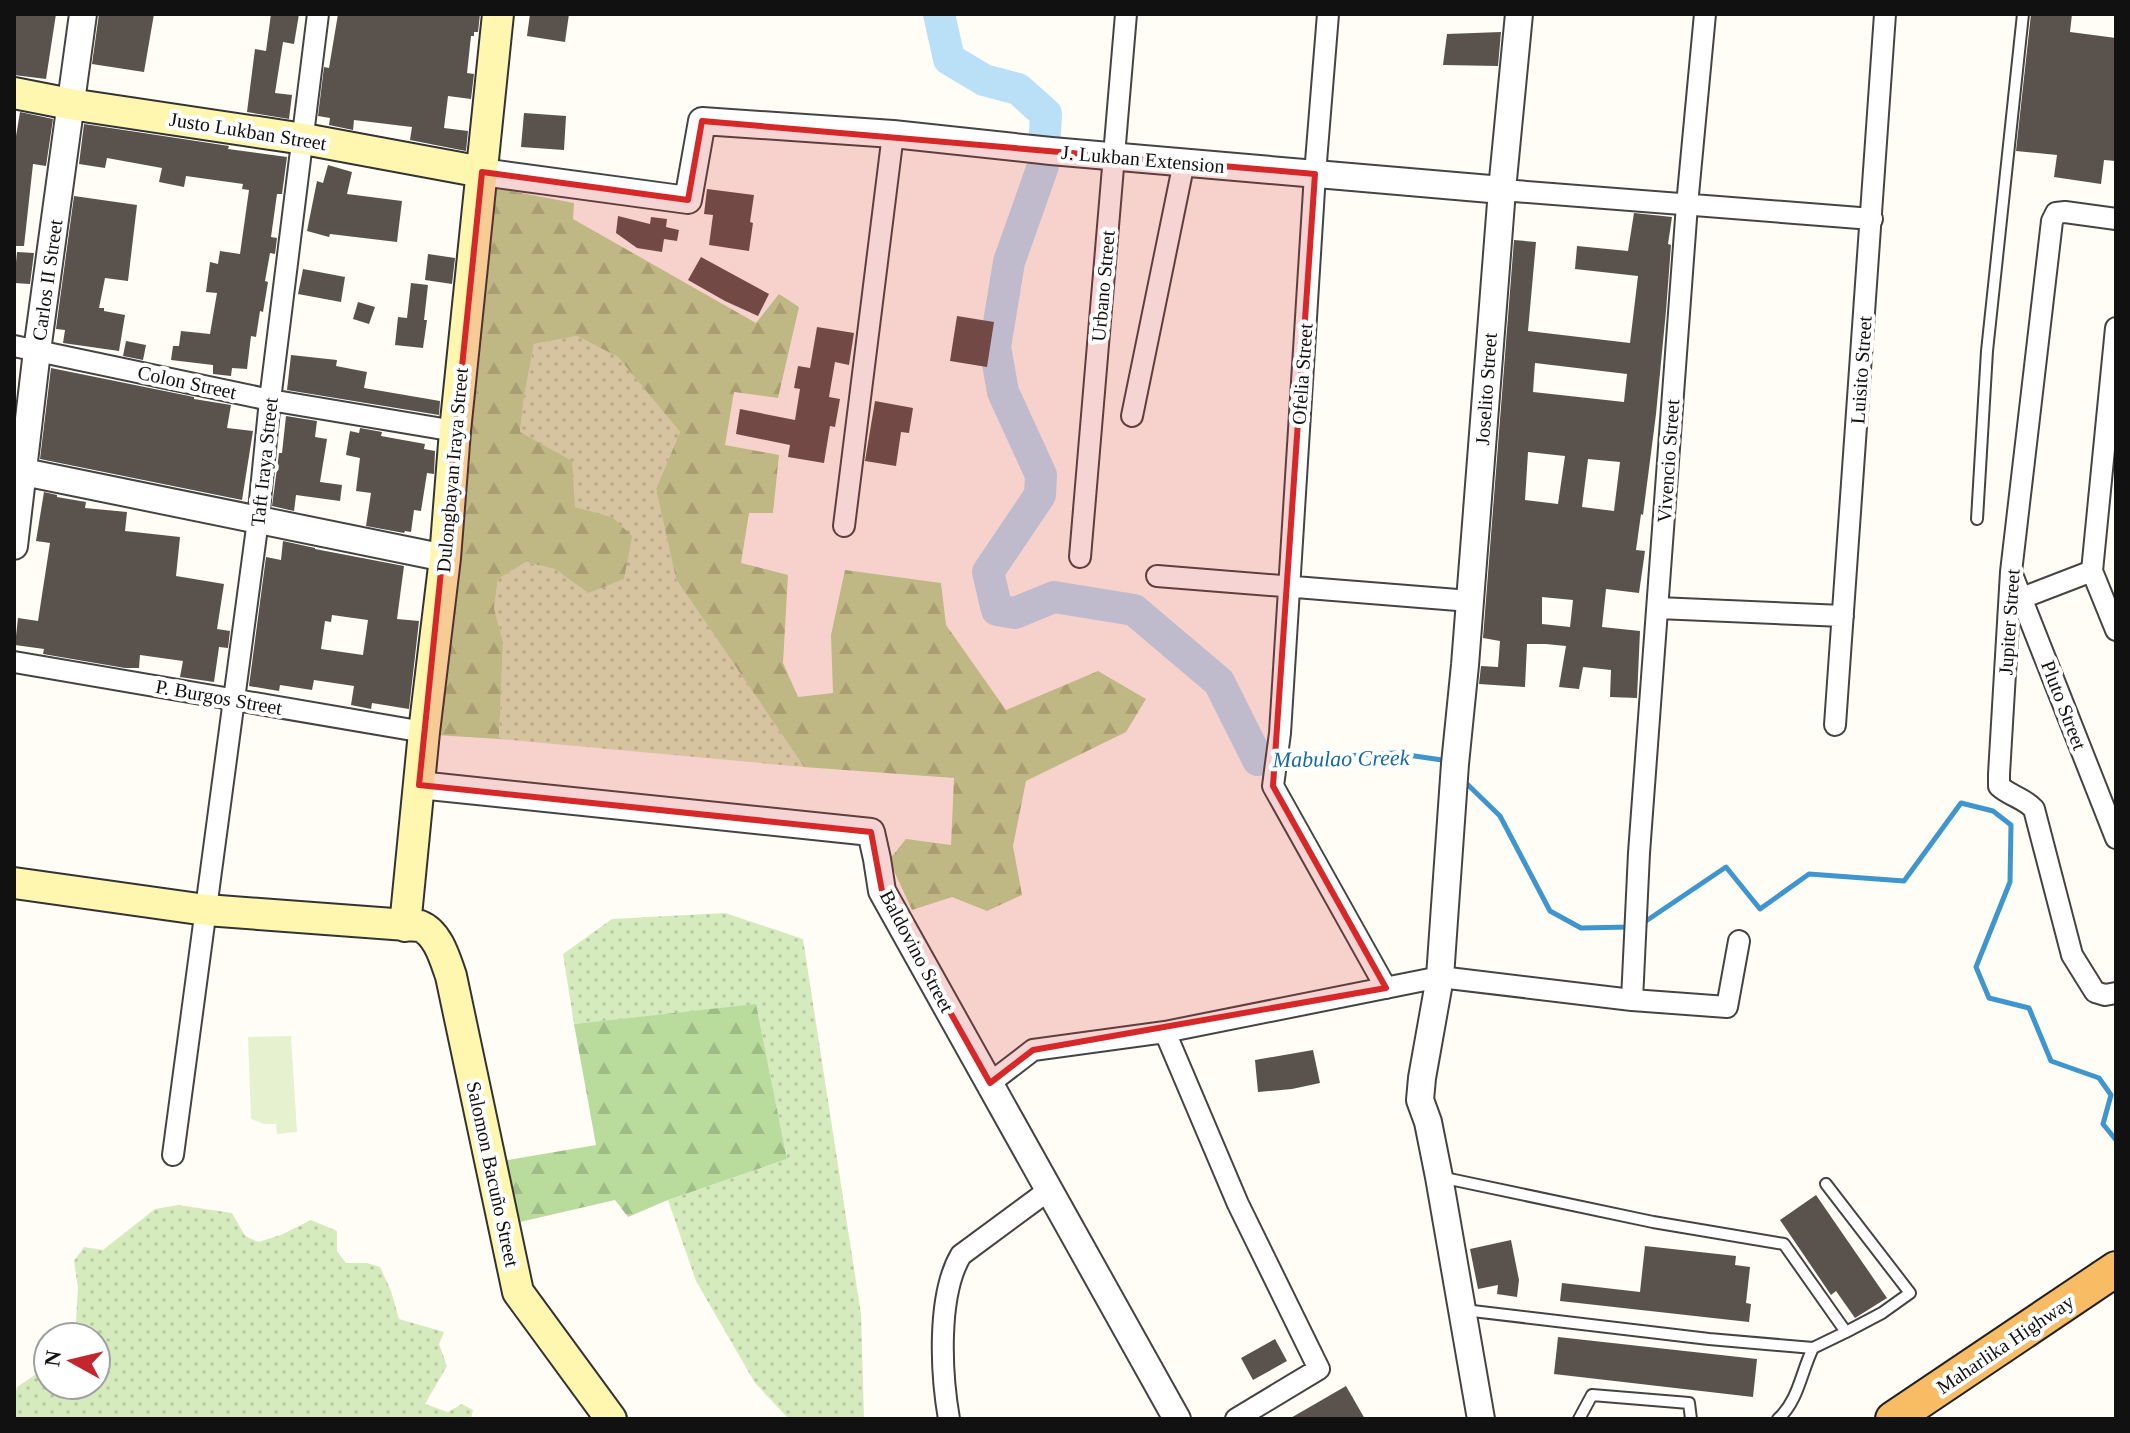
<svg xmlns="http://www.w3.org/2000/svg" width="2130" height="1433" font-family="'Times New Roman',serif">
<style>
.grass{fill:url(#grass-dots)}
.forest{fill:url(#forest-firs)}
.pitch{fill:#e6f2cf}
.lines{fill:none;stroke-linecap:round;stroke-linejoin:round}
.stream{stroke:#3f96cf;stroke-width:5}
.river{stroke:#b9e0f7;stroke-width:32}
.building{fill:#5a524d;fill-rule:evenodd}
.service-casing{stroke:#444;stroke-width:14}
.minor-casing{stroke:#444;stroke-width:24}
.tertiary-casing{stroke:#444;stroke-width:30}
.secondary-casing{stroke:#333;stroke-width:34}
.trunk-casing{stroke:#222;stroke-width:38}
.service{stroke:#fff;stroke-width:10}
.minor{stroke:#fff;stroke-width:20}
.tertiary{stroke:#fff;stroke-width:26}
.secondary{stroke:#fff6b0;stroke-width:30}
.trunk{stroke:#f7bc64;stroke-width:34}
.marked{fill:#d62828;fill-opacity:0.2;stroke:#d62828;stroke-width:6;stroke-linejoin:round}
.labels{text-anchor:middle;stroke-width:8;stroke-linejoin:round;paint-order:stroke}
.street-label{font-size:20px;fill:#111;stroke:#fff}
.water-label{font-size:22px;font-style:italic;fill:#1768a6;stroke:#fff}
</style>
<defs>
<pattern id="grass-dots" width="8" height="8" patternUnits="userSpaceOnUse" patternTransform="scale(2)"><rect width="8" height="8" fill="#d5ebbd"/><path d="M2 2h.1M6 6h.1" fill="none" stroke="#b6c8a1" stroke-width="1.8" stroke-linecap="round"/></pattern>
<pattern id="forest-firs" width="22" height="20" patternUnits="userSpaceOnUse" patternTransform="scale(2)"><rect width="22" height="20" fill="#b9dc9c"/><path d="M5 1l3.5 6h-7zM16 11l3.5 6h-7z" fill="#9ebc85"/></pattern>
</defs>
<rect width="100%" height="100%" fill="#fffdf5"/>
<!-- grass -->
<path class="grass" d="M577,336L618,357L680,432L656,489L676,579L804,767L499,739L503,642L494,608L498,579L526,562L555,569L588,593L611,517L575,507L520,432L524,397L534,344Z
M725,913L803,939L861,1314L864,1419H789L755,1383L696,1281L668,1200L787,1159L756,1005L574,1024L563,954L612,919Z
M178,1205L232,1213L245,1236L258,1242L281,1235L311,1220L337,1231V1251L346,1263H367L380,1267L391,1291L399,1319L444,1332L439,1344L447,1366L425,1404L448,1412L462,1404L473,1410L471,1419H14V1401L17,1387L48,1366V1385H96V1337H75L78,1288L74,1261L84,1247L103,1250L155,1209Z"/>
<!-- forest -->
<path class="forest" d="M490,187L574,203L573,219L756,323L779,294L799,307L778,398L734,392L725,445L779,455L773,513H749L741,563L788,575L783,663L798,697L833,693L831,635L845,570L941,583L946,625L1006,710L1098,671L1146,699L1126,732L1026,781L1013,846L1022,895L987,911L952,897L912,910L889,860L906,839L951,845L954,778L804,767L676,579L656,489L680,432L618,357L577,336L534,344L524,397L520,432L572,461L575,507L612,517L632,536L624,579L588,593L555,569L526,562L498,579L494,608L503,642L499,739L436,735Z
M756,1004L787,1159L668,1200L628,1217L615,1200L507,1225L496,1162L596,1145L574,1024Z"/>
<!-- pitch -->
<path class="pitch" d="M291,1036L297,1132L277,1134L276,1124H264L251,1119L248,1037Z"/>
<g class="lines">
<!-- stream -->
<path class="stream" d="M1258,760H1271
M1281,760L1394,753L1442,760L1445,763
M1464,781L1500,816L1550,911L1581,928L1630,927
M1643,923L1726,867L1760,909L1809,874L1904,881L1961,803L1993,811L2011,825L2010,882L1976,967L1989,998L2029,1008L2051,1061L2099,1078L2111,1095L2103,1124L2116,1140"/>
<!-- river -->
<path class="river" d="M939,14L949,59L984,80L1018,89L1046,114L1043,166L1009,262L995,347L1003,392L1041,475L1040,495L988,572L997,610L1015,613L1054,597L1134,610L1219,682L1258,760"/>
</g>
<!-- building -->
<path class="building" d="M14,14H56L46,79L14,75Z
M99,14H154L144,72L92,64Z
M271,14H299L294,44L283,42L275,93L292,95L289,119L247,112L255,49L266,51Z
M338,14H480L478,32H474V36H471L467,73L474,74L471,99L448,96L444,128L468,131L466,151L410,140L412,127L354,120L353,130L329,125L330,118L318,116L324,67L329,68Z
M530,14H569L565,42L527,36Z
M2031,14H2072L2070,32L2116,38V161L2104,160L2101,184L2054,177L2057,155L2016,151Z
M1501,32L1498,66L1443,65L1447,34Z
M20,112L53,119L46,166L33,164L24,246H14V148Z
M524,113L566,116L564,150L521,147Z
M84,124L229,146L228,149L287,157L282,194H277L271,237L277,238L275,254L270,253L265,281L268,282L263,312L260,311L256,337L251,336L247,369L232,368L231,376L213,374V365L171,360L173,346H179L181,331L210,334L217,293L206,292L210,262L218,264L220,251L240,254L249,190L242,189L243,184L186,176L184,187L159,182L162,168L107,158L105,168L79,164Z
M328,165L352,172L347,194L402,201L397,242L330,234L329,237L307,231L317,181L323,183Z
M707,189L754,195L750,222L753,223L749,251L709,245L713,215L704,214Z
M74,196L137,205L128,281L105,278L99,308H104V311L125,315L119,351L63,343L65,330L56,329Z
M1634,213L1672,217L1668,244L1671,245L1666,311L1656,414L1643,515L1641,514L1636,550L1645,551L1639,593L1606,589L1602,627L1640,631L1637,698L1610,697L1611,670L1583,667L1579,689L1559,687L1566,646L1546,644H1527L1525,687L1479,684L1481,666L1498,667L1500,641L1483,638L1514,240L1536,242L1528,331L1630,343L1638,276L1575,269L1577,246L1628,251ZM1535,363L1627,374L1624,402L1533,392ZM1528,452L1565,456L1558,504L1525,500ZM1588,459L1620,462L1614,511L1582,507ZM1542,597L1573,600L1570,627L1542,624Z
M618,216L650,224L651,217L667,219L666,227L679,230L677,241L664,239L662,252L637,248L616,233Z
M17,252L34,253L30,284L14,283Z
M428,254L455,258L452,284L425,280Z
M701,257L769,294L758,316L725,301L688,280Z
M303,269L345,277L341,302L298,294Z
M411,283L428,285L424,320H427L423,348L395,345L398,317L407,318Z
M358,302L375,307L369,324L353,319Z
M957,316L994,322L987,367L950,361Z
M817,327L854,333L849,365L835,362L829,397L840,399L835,427L830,426L824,463L788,457L790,445L736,434L740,409L795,420L800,389L794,388L798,366L810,368Z
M126,341L146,345L143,360L123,356Z
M291,355L337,360L336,366L367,372L364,388L440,401L439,415L287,390Z
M51,368L194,397V399L231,405L227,428L253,431L242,500L40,459Z
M875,401L913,408L909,433L901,432L896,466L865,461Z
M286,416L317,421L315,437L327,439L320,482L342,485L340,501L296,495L294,511L272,506L279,453H282Z
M360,428L382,432L381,436L425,444L424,449L435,451L434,474L427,473L421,511L414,510L411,532L405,531L404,533L366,526L371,493L356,491L360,458L346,455L350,431L359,433Z
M44,492L57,495V497L86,502L85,508L127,512L125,531L180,537L176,576L224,584L217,629L230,631L228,648L219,647L214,682L180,677L183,661L140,655L139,668H125L43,654L44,649L15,645L18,618L38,621L50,543L36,541Z
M283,541L315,548V549L404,566L397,619L419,621L409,709L372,703L371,709L351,705L354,686L314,680L312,690L280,685L279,691L249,686L266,557L281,560ZM332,615L368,620L363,655L321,649L325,621L331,622Z
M1313,1050L1320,1083L1292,1089L1258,1092L1255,1060Z
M1816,1195L1887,1298L1855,1318L1836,1291L1831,1295L1780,1220Z
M1511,1240L1519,1280L1517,1297L1497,1294L1498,1285L1478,1289L1470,1249Z
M1645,1246L1736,1256L1735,1265L1750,1267L1746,1303L1751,1304L1749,1322L1560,1301L1562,1283L1640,1292Z
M1558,1337L1757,1359L1753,1397L1554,1374Z
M1275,1339L1287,1361L1253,1380L1241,1358Z
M1346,1386L1365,1419H1289Z"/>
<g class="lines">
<!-- service casing -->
<g class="service-casing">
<path id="service" d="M1977,519L1987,351L2023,14
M1440,1177L1653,1222L1784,1244L1846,1332L1813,1348
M1826,1184L1910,1293L1882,1313L1846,1332
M1464,1310L1709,1339L1813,1348C1801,1372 1799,1400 1778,1419
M1579,1419L1592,1395L1689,1403L1691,1419"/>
</g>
<!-- minor casing -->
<g class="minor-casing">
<path id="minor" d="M1328,14L1315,174L1280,733L1273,786L1386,988
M1502,190L1872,219
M2116,219L2065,212L2056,213L2052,221L2011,572L1999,774V786C2010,796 2024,798 2034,809L2072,955L2095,992L2105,995L2116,993
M2116,328L2092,571L2116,630
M14,346L270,400L455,431
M1132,416L1184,162
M844,526L893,134
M1080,557L1126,14
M1157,576L1470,601
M2013,577L2116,838
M2022,598L2092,571
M1658,608L1843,616
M14,662L424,732
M1835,725L1885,14
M1632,1000L1639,853L1687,205L1705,14
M1165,1032L1238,1204L1319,1369L1236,1419
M990,1083L1033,1050L1165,1032L1440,977L1632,1000L1727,1007L1739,941
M173,1155L258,520L270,400L318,14
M949,1419C941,1373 937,1295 961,1255L1049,1190"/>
</g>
<!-- tertiary casing -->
<g class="tertiary-casing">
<path id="tertiary" d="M482,172L688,200L702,121L893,134L1051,151L1502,190
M14,470L445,558
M14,546L37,351L83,14
M419,785L871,832L877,859L882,891L1177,1419
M1481,1419L1439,1177L1428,1122L1420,1100L1422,1078L1440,977L1455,764L1465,665L1502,190L1519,14"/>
</g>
<!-- secondary casing -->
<g class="secondary-casing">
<path id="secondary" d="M14,93L70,104L304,139L482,172
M14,883L206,910L420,926C438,933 445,959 451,976L518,1292L611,1419
M405,926L424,732L445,558L455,431L498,14"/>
</g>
<!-- trunk casing -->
<g class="trunk-casing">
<path id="trunk" d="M1893,1419L2116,1269"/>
</g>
<!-- service -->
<use href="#service" class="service"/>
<!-- minor -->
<use href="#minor" class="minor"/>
<!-- tertiary -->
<use href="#tertiary" class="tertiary"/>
<!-- secondary -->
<use href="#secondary" class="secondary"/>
<!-- trunk -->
<use href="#trunk" class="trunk"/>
</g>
<!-- marked area -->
<path class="marked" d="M702,121L1315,174L1273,786L1386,988L1033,1050L990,1083L882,891L871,832L419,785L482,172L688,200Z"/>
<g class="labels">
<!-- street labels -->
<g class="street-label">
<text transform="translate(248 131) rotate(9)" y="7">Justo Lukban Street</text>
<text transform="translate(1143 159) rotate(5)" y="7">J. Lukban Extension</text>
<text transform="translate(47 280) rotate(-82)" y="7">Carlos II Street</text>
<text transform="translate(1103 286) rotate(-85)" y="7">Urbano Street</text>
<text transform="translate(1861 370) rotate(-86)" y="7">Luisito Street</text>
<text transform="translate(1302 374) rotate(-86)" y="7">Ofelia Street</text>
<text transform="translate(187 382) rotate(12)" y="7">Colon Street</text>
<text transform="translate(1486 389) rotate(-86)" y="7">Joselito Street</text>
<text transform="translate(1668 461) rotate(-86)" y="7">Vivencio Street</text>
<text transform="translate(264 462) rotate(-84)" y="7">Taft Iraya Street</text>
<text transform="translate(452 470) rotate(-85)" y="7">Dulongbayan Iraya Street</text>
<text transform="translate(2009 622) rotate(-86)" y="7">Jupiter Street</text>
<text transform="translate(219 697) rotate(10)" y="7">P. Burgos Street</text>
<text transform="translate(2064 705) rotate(69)" y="7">Pluto Street</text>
<text transform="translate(917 951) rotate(62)" y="7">Baldovino Street</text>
<text transform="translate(493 1174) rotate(78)" y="7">Salomon Bacuño Street</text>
<text transform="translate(2005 1344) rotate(-34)" y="7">Maharlika Highway</text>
</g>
<!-- water labels -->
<g class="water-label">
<text transform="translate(1341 758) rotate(-1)" y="8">Mabulao Creek</text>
</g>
</g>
<!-- border -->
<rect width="2130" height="1433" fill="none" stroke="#111111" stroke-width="32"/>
<!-- north arrow -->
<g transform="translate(72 1361) rotate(278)"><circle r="38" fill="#ffffff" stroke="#a0a0a0" stroke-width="2"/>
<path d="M0-6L14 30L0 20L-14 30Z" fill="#c4262e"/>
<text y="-12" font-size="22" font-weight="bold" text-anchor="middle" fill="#111111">N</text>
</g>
</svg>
